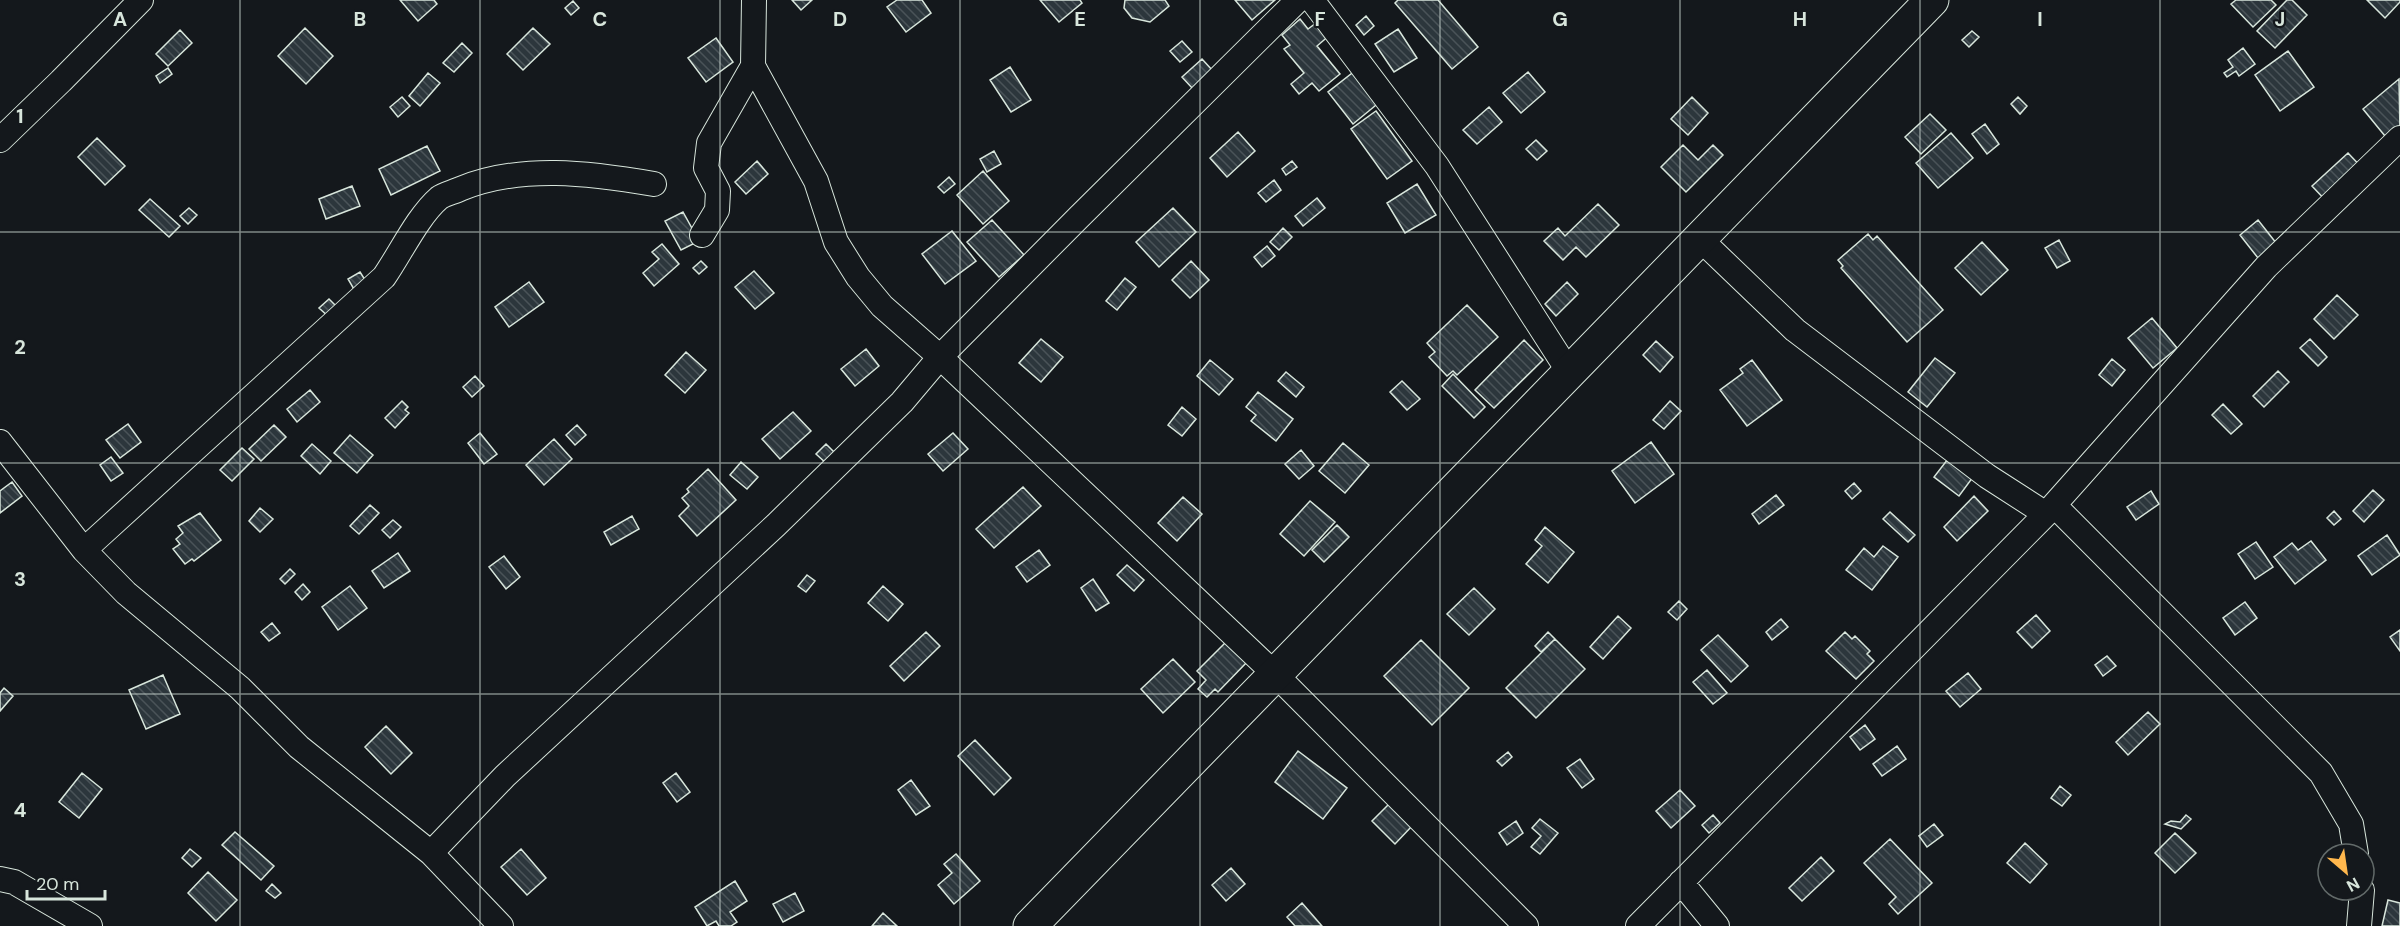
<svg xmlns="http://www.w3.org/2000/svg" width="2400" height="926" font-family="'DM Sans',sans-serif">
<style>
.building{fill:url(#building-back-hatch);stroke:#d8e6dc;stroke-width:1.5}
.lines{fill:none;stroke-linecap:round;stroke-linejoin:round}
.minor-casing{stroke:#d8e6dc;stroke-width:26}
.secondary-casing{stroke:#d8e6dc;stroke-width:35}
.minor{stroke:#14181c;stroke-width:24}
.secondary{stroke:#14181c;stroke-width:33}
.grid{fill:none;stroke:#d8e6dc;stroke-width:1.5;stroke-opacity:0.55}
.grid-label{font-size:20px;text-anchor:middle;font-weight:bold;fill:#d8e6dc;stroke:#14181c;stroke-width:4.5;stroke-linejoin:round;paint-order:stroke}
</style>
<defs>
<pattern id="building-back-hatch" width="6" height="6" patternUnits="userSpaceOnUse" patternTransform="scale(1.5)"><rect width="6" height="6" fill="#2c363c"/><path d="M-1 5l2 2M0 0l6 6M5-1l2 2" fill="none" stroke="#4a5358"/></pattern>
</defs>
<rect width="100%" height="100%" fill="#14181c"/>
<!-- building -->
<path class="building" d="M400,0H434L437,4L418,21Z
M792,0H812L801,10Z
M897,0H922L931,13L906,32L887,7Z
M1040,0H1080L1082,3L1059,22Z
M1125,0H1165L1169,6L1150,22L1132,18L1124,8Z
M1235,0H1275L1252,20Z
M1398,0H1438L1478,47L1452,69L1395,3Z
M2236,0H2271L2276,5L2253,27L2231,4Z
M2287,0H2292L2307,15L2275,48L2257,31Z
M2367,0H2400V2L2385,18Z
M573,1L579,8L571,15L565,8Z
M1366,16L1374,26L1364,35L1356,25Z
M1300,19L1308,29L1320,20L1331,34L1317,46L1340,74L1319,91L1312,83L1299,94L1291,84L1304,73L1284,49L1290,45L1282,35Z
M305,28L333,56L306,84L278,56Z
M533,28L550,44L523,70L507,54Z
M1398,29L1417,58L1394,72L1375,44Z
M180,30L192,43L168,66L156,54Z
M1972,31L1979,37L1969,47L1962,40Z
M716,38L733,62L706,82L688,58Z
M1182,41L1192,52L1180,62L1170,51Z
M462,43L472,53L454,72L443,63Z
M2243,48L2255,64L2239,76L2236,71L2227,77L2224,73L2233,67L2228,60Z
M2288,51L2314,87L2280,111L2255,75Z
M1202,59L1213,71L1193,89L1182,77Z
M1010,67L1031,100L1011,112L990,80Z
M168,68L172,74L160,83L156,76Z
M1356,70L1381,101L1353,124L1328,92Z
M1528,72L1545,92L1521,113L1503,93Z
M428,73L440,83L420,106L409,96Z
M2399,79L2400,132L2389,141L2363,109Z
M402,97L410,106L398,117L390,107Z
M1692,97L1708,113L1688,135L1671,119Z
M2018,97L2027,106L2020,114L2011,104Z
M1489,107L1502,122L1477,144L1463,130Z
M1376,111L1412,161L1387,179L1351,129Z
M1930,114L1946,130L1921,154L1905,137Z
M1985,124L1999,144L1987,154L1972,134Z
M1238,132L1255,151L1227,177L1210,158Z
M1951,133L1973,158L1938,188L1916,163Z
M97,138L125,166L105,185L78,157Z
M1536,140L1547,151L1537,160L1526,149Z
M1683,145L1698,160L1713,145L1723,155L1686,192L1661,167Z
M427,146L440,171L391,195L379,169Z
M994,151L1001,164L987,172L980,159Z
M2348,153L2365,171L2329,204L2312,186Z
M757,161L768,174L746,194L735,182Z
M1292,161L1297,167L1286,175L1282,169Z
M983,171L1009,201L983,224L957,195Z
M949,177L955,184L944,193L938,187Z
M1274,180L1281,190L1266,202L1258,193Z
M1417,184L1436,215L1405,233L1387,203Z
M352,186L360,206L326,219L319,199Z
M1317,198L1325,208L1303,226L1295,216Z
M150,199L180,226L169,237L139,210Z
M1598,204L1619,225L1586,257L1576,247L1563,260L1544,241L1558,228L1565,236Z
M189,208L197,215L188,224L180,216Z
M1173,208L1196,232L1159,267L1136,242Z
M683,212L699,241L681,250L665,221Z
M992,220L1024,255L999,277L967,242Z
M2258,220L2277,244L2258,258L2240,235Z
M1283,228L1292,237L1279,250L1270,242Z
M952,231L976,261L945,284L922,254Z
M1868,234L1873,240L1877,236L1943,310L1907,342L1841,268L1843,266L1838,260Z
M2059,240L2070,261L2057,268L2045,248Z
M1982,242L2008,270L1981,295L1955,268Z
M662,244L679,264L654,286L643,273L659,259L652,252Z
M1267,246L1275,256L1262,267L1254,257Z
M701,261L707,267L699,274L693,268Z
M1191,261L1209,280L1190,298L1172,280Z
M754,271L774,293L755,309L735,287Z
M360,272L367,283L355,291L348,279Z
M1125,278L1136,287L1117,310L1106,301Z
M529,282L544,302L509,327L495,307Z
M1567,282L1578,294L1556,316L1545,304Z
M2337,295L2358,315L2334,339L2314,319Z
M329,299L338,308L329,317L319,308Z
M1467,305L1498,337L1457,375L1453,371L1447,376L1429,357L1435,352L1427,343Z
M2152,318L2177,348L2153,368L2128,338Z
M1041,339L1063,357L1041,382L1019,363Z
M2310,339L2327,357L2318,366L2300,348Z
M1524,340L1543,360L1494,408L1475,390Z
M1656,341L1673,357L1660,372L1643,355Z
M866,349L879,366L855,386L841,369Z
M686,352L706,370L685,393L665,375Z
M1935,358L1955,373L1927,407L1908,392Z
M2112,359L2125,370L2112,386L2099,375Z
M1210,360L1233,379L1219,395L1197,376Z
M1752,360L1782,400L1747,426L1720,390L1743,373L1740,369Z
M2278,371L2289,382L2264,407L2253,396Z
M1286,372L1304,387L1296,397L1278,381Z
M1453,374L1485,407L1474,418L1442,386Z
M475,376L484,386L472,397L463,387Z
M1402,381L1420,399L1407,410L1390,392Z
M310,390L320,402L297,422L287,409Z
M1258,392L1293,419L1276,441L1251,421L1256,415L1246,407Z
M402,401L408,407L405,410L409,413L395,428L385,418Z
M1670,401L1681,411L1664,429L1653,420Z
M2223,404L2242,424L2231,434L2212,415Z
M1182,407L1196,419L1182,436L1168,425Z
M793,412L811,431L780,459L762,439Z
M128,424L141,442L120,458L106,440Z
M274,425L286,437L261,461L249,449Z
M577,425L586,435L575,445L566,435Z
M480,433L497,454L484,464L468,443Z
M953,433L968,449L943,471L928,454Z
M350,435L373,455L357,473L334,453Z
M554,439L572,459L544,485L526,465Z
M1651,442L1674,474L1635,503L1612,471Z
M1343,443L1369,465L1345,493L1319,471Z
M312,444L331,461L320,474L301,456Z
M826,444L837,455L827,464L816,454Z
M242,448L254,459L232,481L220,470Z
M1301,450L1314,466L1299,479L1285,464Z
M1951,455L1976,473L1959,496L1934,477Z
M111,457L123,473L111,481L100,465Z
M741,462L758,477L747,489L730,475Z
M708,469L736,500L697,536L679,516L689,506L682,498L689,492L687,489Z
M12,482L22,496L0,513V491Z
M1854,483L1861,491L1852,499L1845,491Z
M1023,487L1041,506L994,548L976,529Z
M2373,490L2384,500L2364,522L2353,511Z
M2151,491L2159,504L2136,520L2127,507Z
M1776,495L1784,505L1759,524L1752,514Z
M1974,496L1988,511L1957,541L1944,527Z
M1183,497L1202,514L1177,541L1158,523Z
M1310,501L1335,522L1304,556L1280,534Z
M370,505L379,513L359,534L350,526Z
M260,508L273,519L260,532L249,521Z
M2334,511L2341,519L2334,525L2327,518Z
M1890,512L1915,535L1908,542L1883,519Z
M200,513L221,540L194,561L192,559L185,564L173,549L180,544L176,539L183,533L178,526Z
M632,516L639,529L611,545L604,532Z
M393,520L401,527L390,538L382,530Z
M1337,525L1349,537L1324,562L1312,550Z
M1545,527L1574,552L1548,583L1526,564L1542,546L1535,540Z
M2387,535L2400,555L2372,575L2358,556Z
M2311,541L2326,560L2295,584L2274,557L2292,543L2298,550Z
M2256,542L2273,567L2255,579L2238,554Z
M1883,546L1898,557L1872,590L1846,570L1864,548L1874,557Z
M1039,550L1050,565L1027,582L1016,567Z
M398,553L410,571L384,588L372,571Z
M504,556L520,577L506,589L489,567Z
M1127,565L1144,580L1134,591L1117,575Z
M290,569L295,574L285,584L280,579Z
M807,575L815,581L806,592L798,586Z
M1093,579L1109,603L1096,611L1081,588Z
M303,584L310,592L302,600L295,592Z
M350,586L367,608L338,630L322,607Z
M883,586L903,604L888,621L868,603Z
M1474,588L1495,609L1469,635L1447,614Z
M1679,601L1687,609L1677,620L1668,612Z
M2245,602L2257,618L2235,635L2223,618Z
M2036,615L2050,631L2032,648L2017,632Z
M1618,616L1631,628L1603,659L1590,647Z
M1781,619L1788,627L1772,640L1766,632Z
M272,623L280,633L269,641L261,632Z
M2400,630V651L2390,637Z
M926,632L940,646L904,681L890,666Z
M1548,632L1555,639L1541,652L1535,646Z
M1845,632L1852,639L1855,636L1870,651L1867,654L1874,661L1856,679L1826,651Z
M1718,635L1748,666L1731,682L1701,650Z
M1555,639L1585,669L1536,718L1506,688Z
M1421,640L1469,688L1432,725L1384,676Z
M1226,642L1247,662L1218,692L1215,689L1207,697L1198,689L1206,680L1197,671Z
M2107,656L2116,666L2103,676L2095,665Z
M1173,659L1195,682L1163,713L1141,689Z
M1707,670L1727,693L1713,704L1693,682Z
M1968,673L1981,689L1960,707L1946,691Z
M163,675L180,714L146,729L129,690Z
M4,688L13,696L0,711V693Z
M2148,712L2160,724L2128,755L2116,742Z
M1865,725L1875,739L1860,750L1850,737Z
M386,726L412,753L391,774L365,747Z
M975,740L1011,778L994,795L958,756Z
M1897,746L1906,759L1882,776L1873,764Z
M1298,751L1347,788L1323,819L1275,782Z
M1508,752L1512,757L1502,766L1497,761Z
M1580,759L1594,779L1582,788L1567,768Z
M82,773L102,789L79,818L59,802Z
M676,773L690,792L677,802L663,783Z
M911,780L930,806L916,815L898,790Z
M2060,786L2071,795L2062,806L2051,798Z
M1680,790L1695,806L1671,828L1656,811Z
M1390,803L1412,826L1395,844L1372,821Z
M1713,815L1720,823L1709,833L1702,825Z
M2186,815L2191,819L2181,829L2165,824L2171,821L2180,822Z
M1540,819L1558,833L1540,854L1531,847L1541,836L1532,828Z
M1516,821L1523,833L1507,845L1499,833Z
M1934,824L1943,835L1927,847L1919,836Z
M235,832L274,866L261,880L222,845Z
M2175,833L2196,853L2175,873L2155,853Z
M1890,839L1932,883L1898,914L1889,904L1896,897L1864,863Z
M2025,843L2047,864L2030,883L2007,863Z
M190,849L201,858L192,867L182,858Z
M521,849L546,878L527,895L501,867Z
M956,854L980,881L954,904L938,885L952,873L944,864Z
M1821,857L1834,871L1802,901L1789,888Z
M1231,868L1245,884L1226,901L1212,885Z
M208,872L237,900L216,921L188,893Z
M735,881L747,901L730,912L737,922L731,926H719L716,921L707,926L695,907Z
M272,884L281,893L275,898L266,891Z
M795,893L804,911L783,922L773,904Z
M2388,900L2400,903V926H2382Z
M1302,903L1322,926H1295L1287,917Z
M883,913L897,926H872Z"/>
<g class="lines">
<!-- minor casing -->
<g class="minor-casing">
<path id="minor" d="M754,0L753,66L816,181L836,242L858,277L882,306L940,357L1276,675L1526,926
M1312,0L1437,166L1569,372
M0,140L61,81L141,0
M702,235L717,210L718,191L706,168L709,143L753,66
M1700,239L1795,330L1987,476L2046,514
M0,442L84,550L126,593L240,688L299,747L431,853L501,926
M2054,505L2321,773L2351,824L2356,854
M84,550L384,277C400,254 418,216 439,198C444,194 454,192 460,189C521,164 590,173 654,184
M431,853L505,776L776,525L902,402L940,357L1079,217L1298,0
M0,879L14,882L90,926
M1681,882L1717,926
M1638,926L2046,514L2266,267L2400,138
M2359,926L2362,890"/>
</g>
<!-- secondary casing -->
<g class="secondary-casing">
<path id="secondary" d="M1030,926L1932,0"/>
</g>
<!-- minor -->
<use href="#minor" class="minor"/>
<!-- secondary -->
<use href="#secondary" class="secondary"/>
</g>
<!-- grid -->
<path class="grid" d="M240,0V926M480,0V926M720,0V926M960,0V926M1200,0V926M1440,0V926M1680,0V926M1920,0V926M2160,0V926M0,232H2400M0,463H2400M0,694H2400"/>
<g class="grid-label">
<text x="120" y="26">A</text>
<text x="360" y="26">B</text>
<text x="600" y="26">C</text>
<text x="840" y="26">D</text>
<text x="1080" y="26">E</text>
<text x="1320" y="26">F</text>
<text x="1560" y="26">G</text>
<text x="1800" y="26">H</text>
<text x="2040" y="26">I</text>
<text x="2280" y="26">J</text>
<text x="20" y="123">1</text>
<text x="20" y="354">2</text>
<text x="20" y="586">3</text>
<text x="20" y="817">4</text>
</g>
<!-- north arrow -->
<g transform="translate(2346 872) rotate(151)"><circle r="28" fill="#14181c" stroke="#626a69" stroke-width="1.5"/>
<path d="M0-4.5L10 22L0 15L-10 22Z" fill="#ffb74d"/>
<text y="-9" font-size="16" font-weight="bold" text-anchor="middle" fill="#d8e6dc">N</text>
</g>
<!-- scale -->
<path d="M27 890v9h78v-9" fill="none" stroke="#d8e6dc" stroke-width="3"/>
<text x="36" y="890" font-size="18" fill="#d8e6dc" stroke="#14181c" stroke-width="4.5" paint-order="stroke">20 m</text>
</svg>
